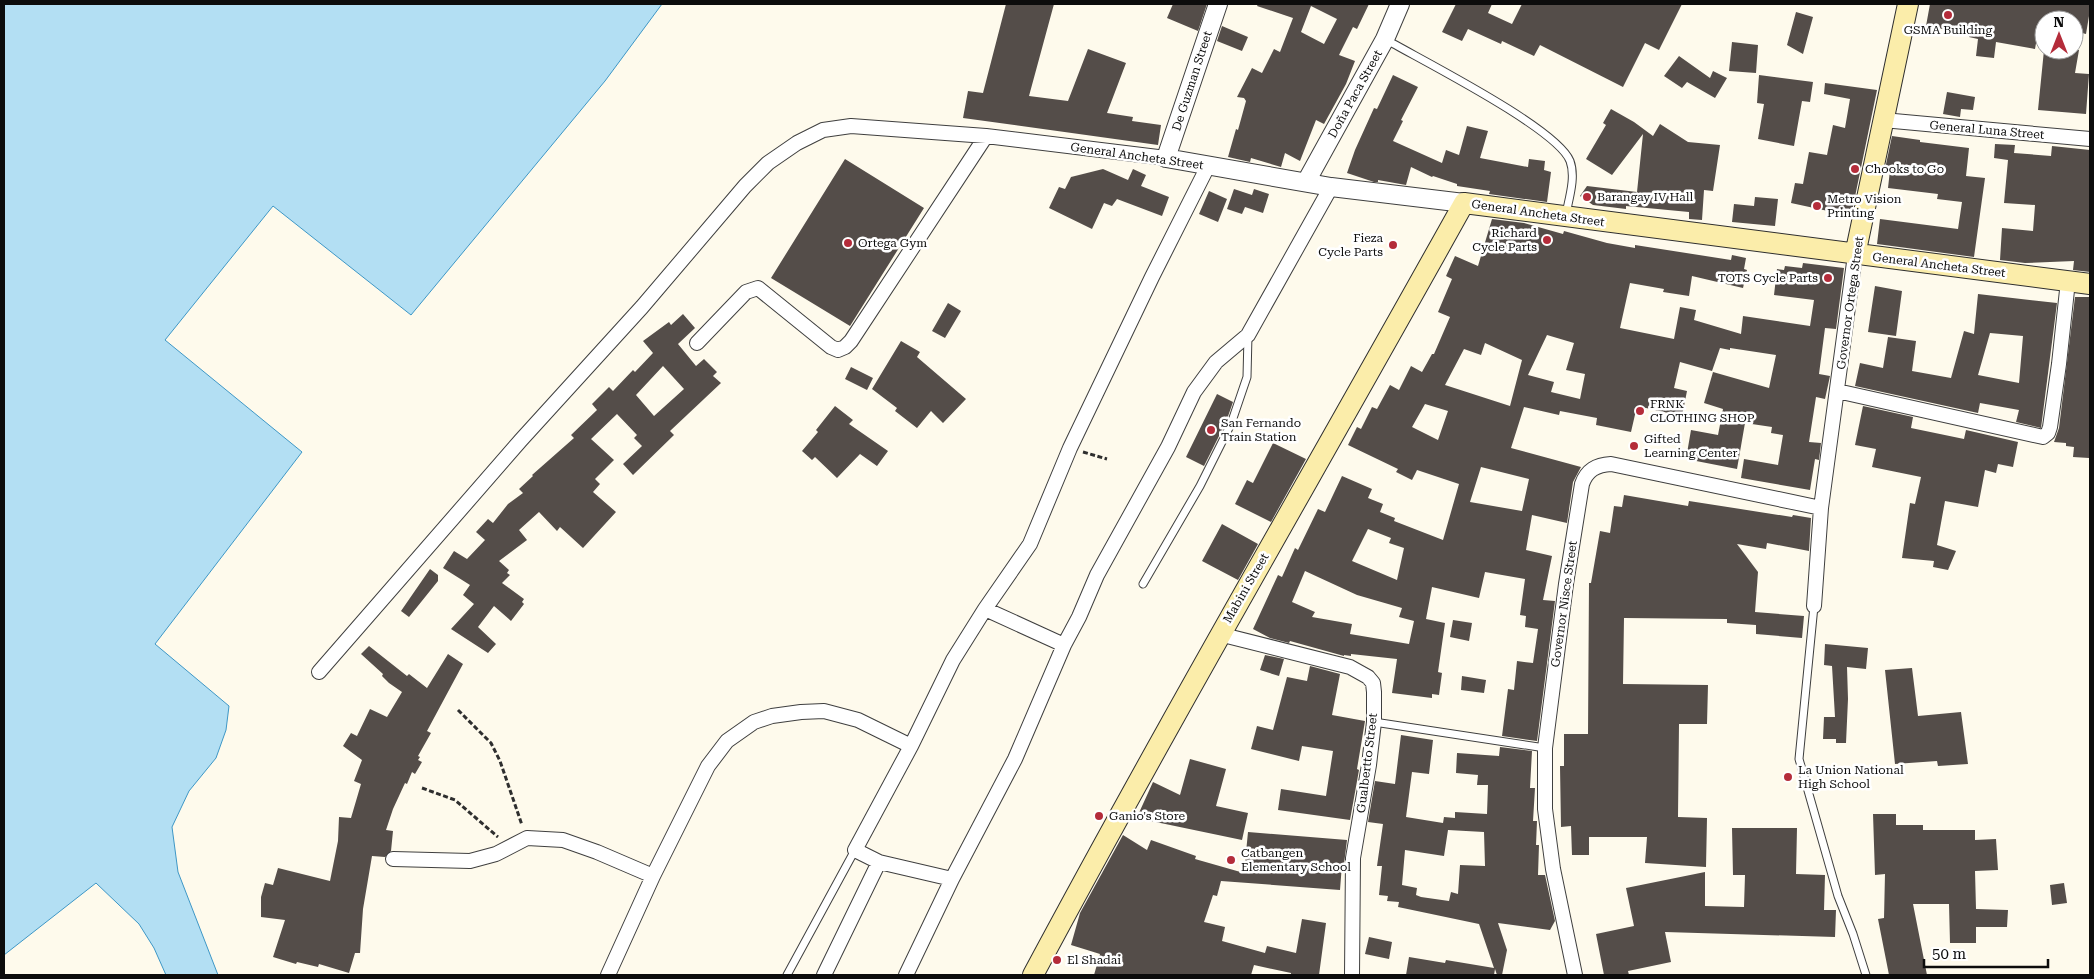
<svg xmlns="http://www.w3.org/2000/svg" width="2094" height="979" font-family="'Roboto Serif',serif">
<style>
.water{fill:#b3dff3;stroke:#3e97c6}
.building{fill:#544d49;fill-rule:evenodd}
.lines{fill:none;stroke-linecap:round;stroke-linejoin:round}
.service-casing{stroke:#3f3f3f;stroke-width:9}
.minor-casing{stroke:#3f3f3f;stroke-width:16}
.tertiary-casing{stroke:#3f3f3f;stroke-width:20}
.secondary-casing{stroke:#2e2e2e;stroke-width:22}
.path{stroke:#2e2e2e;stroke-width:3;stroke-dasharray:5 2.5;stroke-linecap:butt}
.service{stroke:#fff;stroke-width:7}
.minor{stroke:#fff;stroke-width:14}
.tertiary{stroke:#fff;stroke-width:18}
.secondary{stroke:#fbedaa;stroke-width:20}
.poi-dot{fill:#b42c3a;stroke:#fff;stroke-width:2}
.labels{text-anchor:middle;stroke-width:5;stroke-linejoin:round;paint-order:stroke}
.poi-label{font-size:12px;fill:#0c0c0c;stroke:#fff;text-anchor:start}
.street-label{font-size:12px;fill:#0c0c0c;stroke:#fff}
</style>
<rect width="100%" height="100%" fill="#fefaec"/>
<!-- water -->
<path class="water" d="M4,4H662L605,81L411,315L273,206L165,340L302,452L155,644L229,706L226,730L216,758L189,791L172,827L178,872L218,975H166L154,948L139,924L96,883L4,955Z"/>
<!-- building -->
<path class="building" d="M1006,4H1054L1029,96L1068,101L1088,49L1126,63L1107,113L1133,117L1132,121L1161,125L1158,145L963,118L968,91L983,93Z
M1173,4H1207L1198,31L1167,18Z
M1258,4H1369L1357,29L1353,27L1339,55L1355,61L1346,84L1324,124L1316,120L1300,161L1285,153L1281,167L1251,158L1250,162L1228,157L1236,129L1238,130L1246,101L1244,98L1237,97L1252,68L1262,73L1274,49L1280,52L1293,18L1257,6ZM1311,6L1337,19L1324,44L1301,32Z
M1456,4H1492L1488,13L1512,24L1522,4H1682L1659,50L1645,43L1623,87L1540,45L1534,56L1502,41L1501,44L1468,29L1462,41L1442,32Z
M1930,4H2090V10L2086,34L2074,31V20H2040L2035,49L1996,42L1994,58L1976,56L1978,39L1969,37L1970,34L1926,26Z
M1796,12L1813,17L1803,54L1787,45Z
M1222,26L1248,37L1242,51L1217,41Z
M1732,42L1758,45L1756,73L1729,71Z
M2044,50H2079L2075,73L2089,74L2086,114L2038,110Z
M1679,56L1710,78L1713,71L1727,78L1715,98L1687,82L1682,88L1664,76Z
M1393,75L1418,87L1401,120L1403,121L1393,141L1442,163L1446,150L1459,155L1467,126L1488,131L1480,158L1528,167L1529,159L1545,161L1544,170L1551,172L1547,202L1503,196L1489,194L1490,191L1457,186V184L1433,176L1432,177L1411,167L1406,185L1378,180V182H1374L1347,173L1355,150L1374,108L1377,109Z
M1759,75L1813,82L1810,102L1802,101L1794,146L1758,139L1764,104L1757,103Z
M1825,83L1877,90L1851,216L1791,203L1795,183L1803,184L1809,152L1827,155L1833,125L1845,128L1850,99L1824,94Z
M1947,92L1975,97L1973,110L1961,109L1960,117L1943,114Z
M1611,109L1634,122L1653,136L1660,124L1688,142L1720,145L1713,191L1704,190L1702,220L1689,219V212L1626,206V209L1593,205L1580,196L1587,186L1637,192L1643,134L1612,175L1586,159L1606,125L1603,123Z
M1892,136L1920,140V142L1969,148L1966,176L1985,178L1974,257L1877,244L1880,219L1958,229L1962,202L1937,199L1938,194L1888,188L1890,170L1885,169Z
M1995,144L2015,145L2014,153L2051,156L2052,146L2090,150V272L2073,270L2074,261L2025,263L2000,260L2002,228L2033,231L2035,205L2004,203L2008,160L1994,158Z
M845,159L924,208L850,326L771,278Z
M1103,169L1128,180L1133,169L1146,175L1141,186L1169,197L1162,216L1117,199L1112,206L1104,203L1092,229L1049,208L1059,187L1065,189L1071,177Z
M1234,189L1252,195L1254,189L1269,194L1263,213L1245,207L1242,214L1227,209Z
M1209,191L1227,199L1218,222L1199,214Z
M1755,197L1778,199L1775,226L1732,222L1734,204L1754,206Z
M1492,219L1524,223L1563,234L1564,231L1607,243L1635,248V245L1731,260L1732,255L1746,258L1744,269L1747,270L1743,288L1692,276L1689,296L1663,292L1664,289L1630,283L1620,328L1674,339L1680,307L1696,310L1694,320L1741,334L1743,316L1810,326L1814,300L1774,295L1777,269L1784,270L1785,266L1802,268L1803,263L1844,268L1836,329L1825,328L1819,374L1830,376L1825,399L1816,397L1809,442L1821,443L1819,460L1815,459L1810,490L1741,478L1744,459L1778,465L1783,435L1771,433L1772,427L1745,423L1737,469L1686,459L1691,430L1718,435L1723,409L1704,403L1713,372L1769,388L1776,355L1730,348V350L1720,348L1712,371L1680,362L1674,388L1687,391L1682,416L1637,406L1631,432L1596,425L1597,418L1560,411L1559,415L1524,407L1511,448L1581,467L1573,482L1567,523L1532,515L1526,550L1552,556L1543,600L1555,601L1537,741L1502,736L1508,689L1514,690L1517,661L1533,663L1538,629L1525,627L1526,616L1520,615L1525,579L1485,572L1479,598L1432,587L1426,619L1445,623L1438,672L1442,673L1439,695L1432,694V698L1392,693L1397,659L1351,654V656L1344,655V656L1290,641L1289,643L1270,638L1253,629L1278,575L1282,577L1295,548L1298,550L1318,509L1325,512L1342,476L1372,489L1368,498L1383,504L1380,512L1395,518L1394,521L1443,540L1459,484L1417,470L1412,480L1396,472L1398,469L1348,445L1357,427L1361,429L1372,407L1377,409L1390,385L1399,390L1411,366L1422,372L1432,354H1434L1450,317L1438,312L1452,279L1446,276L1455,256L1478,266ZM1547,335L1574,343L1566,370L1585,374L1580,399L1551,392L1554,382L1528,375ZM1485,343L1522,360L1510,406L1445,385L1464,349L1481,355ZM1425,404L1448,411L1438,440L1412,427ZM1481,467L1529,479L1522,511L1470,502ZM1368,529L1391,538L1389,543L1404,548L1397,580L1352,561ZM1305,571L1357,595L1402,608L1399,617L1414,621L1409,644L1350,634L1352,624L1312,617L1315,612L1292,602Z
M1875,286L1902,291L1896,336L1868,332Z
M1978,294L2057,303L2041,428L2016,422L2019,410L1980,403L1978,413L1855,386L1860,363L1883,368L1888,337L1916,341L1912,371L1951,378L1964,331L1974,334ZM1990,333L2023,336L2019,383L1978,375Z
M2075,297H2090L2089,458L2073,457L2074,447L2066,446V443L2054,442L2059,428Z
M948,303L961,311L945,338L932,331Z
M683,314L695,328L678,344L696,366L704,359L717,372L713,376L721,383L670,431L674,435L633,475L623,464L642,446L634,438L637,435L617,414L591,439L614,460L595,479L600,484L593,492L616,512L583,548L560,527L557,531L539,512L519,530L527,540L499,561L509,570L507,573L510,575L502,583L524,599L522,602L524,604L511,621L494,606L478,627L496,644L488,653L451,629L474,604L463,595L470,585L443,568L454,551L467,559L485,540L476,532L488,519L493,523L508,504L523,493L519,489L533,476L532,475L574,438L571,435L597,410L592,404L609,387L613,391L633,370L635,372L653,353L643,341L669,322L671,325ZM663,366L684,389L654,416L636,395Z
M901,341L920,352L917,357L966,399L943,423L931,411L917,428L895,411L897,408L872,389Z
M851,367L873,378L867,390L845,379Z
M1217,394L1233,402L1226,422L1204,466L1186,457Z
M835,406L853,420L849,424L888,451L877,466L860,454L837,478L815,457L812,460L802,451L818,432L816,430Z
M1863,406L1913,417L1911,428L1964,439L1966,430L2018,442L2013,467L1998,464L1996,473L1985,470L1978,507L1945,501L1937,545L1956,551L1948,570L1933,567L1934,561L1902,558L1910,503L1915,504L1921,477L1872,467L1876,449L1855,445Z
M1273,443L1306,459L1271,522L1235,504L1247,480L1253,483Z
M1624,495L1688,506L1689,501L1792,517L1793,515L1811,518L1809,551L1767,543L1766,549L1737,544L1758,572L1755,612L1804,616L1802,638L1756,634V625L1727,623V619L1624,618L1623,684L1708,685L1707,724H1679L1678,817L1707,818L1706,867L1645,863L1647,837H1589V855H1572L1571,826L1561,827L1560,766H1564V734H1588L1589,583H1591L1600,531L1610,533L1614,506L1622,507Z
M1222,524L1258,544L1238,580L1202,561Z
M430,569L438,575V581L409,617L401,611Z
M1453,620L1472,623L1469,641L1450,637Z
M1825,644L1868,648L1866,669L1847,667L1848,699L1846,743H1836V739H1823L1824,717H1835L1832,666L1824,665Z
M369,646L407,676L409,674L427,688L448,654L463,664L427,731L431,733L418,756L420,757L418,760L422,762L415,774L412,772L407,784L405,783L393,809L386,830L393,831L391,851L385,857L372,856L363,909L360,953H355L349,973L319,964L318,967L297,962L296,964L273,957L285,920L261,917V897L265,883L273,885L278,868L330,881L338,841L339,817L351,818L361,784L354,781L362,760L343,746L351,733L357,736L370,709L387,717L402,692L389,683L382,676L383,674L361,654Z
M1265,655L1284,659L1279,676L1260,670Z
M1310,666L1340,674L1332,715L1365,721L1357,769L1359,770L1350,820L1278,810L1281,789L1326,796L1333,751L1302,746L1299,761L1251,749L1257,726L1273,730L1287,677L1307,681Z
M1912,668L1918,716L1961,712L1968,764L1938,766L1937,761L1895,764L1885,670Z
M1462,676L1486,680L1484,693L1461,690Z
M1401,735L1433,740L1429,774L1412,772L1406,817L1443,823L1444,817L1455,818V812L1487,814L1488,785H1477L1478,775L1456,773L1457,753L1499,756L1500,747L1532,751L1530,788H1535L1533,821H1537L1536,845H1539L1538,875H1545L1555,921L1550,930L1498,923L1507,950L1502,975H1497L1495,969L1494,975H1406L1409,957L1445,963L1446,960L1494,968L1479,924L1398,907L1399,902L1387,901L1388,896L1379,895L1382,866H1377L1383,824L1368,822L1375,781L1395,784ZM1448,830L1484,832L1485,866L1460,865L1458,894L1451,892L1449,901L1421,897L1416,895L1417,888L1402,885L1405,850L1444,856Z
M1190,759L1226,769L1216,806L1248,813L1242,840L1151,821L1138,815L1153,782L1180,795Z
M1873,814H1896V825H1923V830H1975V840L1996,839L1998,870L1975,871L1976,909L2008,910L2007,927H1976V943H1950L1949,904H1913L1927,975H1889L1878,919L1884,918L1885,874L1875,875Z
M1732,828H1797L1796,874L1825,875L1824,910H1836L1835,937L1665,932L1671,962L1628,971L1629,975H1604L1596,934L1634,926L1626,888L1705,872V906L1744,907L1745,875H1733Z
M1248,832L1347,840L1344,864H1342L1340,890L1221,881L1217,896L1213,895L1204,922L1225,927L1222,941L1265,953L1267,946L1296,953L1302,919L1326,923L1319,975H1291V973L1254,965L1251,975H1094L1100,954L1071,945L1080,913L1123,835L1147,850L1151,840L1196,856L1195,859L1244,873Z
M2064,883L2067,903L2052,905L2050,885Z
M1369,937L1392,942L1389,959L1365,954Z"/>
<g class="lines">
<!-- service casing -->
<g class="service-casing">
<path id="service" d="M1385,39C1421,60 1557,128 1570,161C1576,177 1569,198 1566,214
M1143,584L1200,486L1231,424L1247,377L1248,335
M1814,606L1799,759L1838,896L1853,934L1866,975
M1374,722L1545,748
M787,975L855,850"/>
</g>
<!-- minor casing -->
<g class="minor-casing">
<path id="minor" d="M1883,120L2090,139
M697,343L746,292L758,288L831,347L838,350L845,347L851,341L986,136
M1837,391L2043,437L2048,433L2050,427L2059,364L2068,281
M1814,606L1821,508L1855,255
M985,609L1064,645
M1219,634L1350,667L1368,677L1373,683L1374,692V722L1369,765L1353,858L1352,975
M319,672L521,440L642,307L745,186L768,163L797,143L823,130L851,126L986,136L1166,158
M393,859L470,861L496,854L527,838L563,840L597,852L653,876
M952,879L879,862L855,850L911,746L953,660L985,609L1030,544L1070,448L1152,277L1208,166
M608,975L653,876L708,766L727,741L754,722L772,716L801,712L824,711L858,720L911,746
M824,975L879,862
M906,975L952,879L1015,759L1064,645L1079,617L1097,575L1168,447L1194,392L1216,362L1248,335L1331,187
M1575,975L1553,869L1545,809V748L1566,584L1582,484C1587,470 1596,465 1611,464L1821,508"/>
</g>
<!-- tertiary casing -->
<g class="tertiary-casing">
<path id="tertiary" d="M1218,4L1166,158L1331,187L1464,203
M1306,182L1385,39L1400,4"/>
</g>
<!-- secondary casing -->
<g class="secondary-casing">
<path id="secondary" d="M1855,255L1908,4
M1033,975C1172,715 1321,460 1464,203L2090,284"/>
</g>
<!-- path -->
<path class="path" d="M1083,452L1107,459
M458,710L491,743L500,761L522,825
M422,788L455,800L498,837"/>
<!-- service -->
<use href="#service" class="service"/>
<!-- minor -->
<use href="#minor" class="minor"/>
<!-- tertiary -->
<use href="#tertiary" class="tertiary"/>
<!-- secondary -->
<use href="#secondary" class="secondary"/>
</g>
<!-- markers -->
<g class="poi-dot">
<circle cx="1948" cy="15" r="5"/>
<circle cx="1855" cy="169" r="5"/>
<circle cx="1587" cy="197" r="5"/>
<circle cx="1817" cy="206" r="5"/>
<circle cx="1547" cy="240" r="5"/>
<circle cx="848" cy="243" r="5"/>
<circle cx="1393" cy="245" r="5"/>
<circle cx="1828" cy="278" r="5"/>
<circle cx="1640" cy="411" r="5"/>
<circle cx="1211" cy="430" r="5"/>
<circle cx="1634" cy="446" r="5"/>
<circle cx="1788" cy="777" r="5"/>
<circle cx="1099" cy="816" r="5"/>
<circle cx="1231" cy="860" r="5"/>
<circle cx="1057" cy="960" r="5"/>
</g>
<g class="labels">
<!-- poi labels -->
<g class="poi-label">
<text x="1948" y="34" text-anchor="middle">GSMA Building</text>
<text x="1865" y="173">Chooks to Go</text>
<text x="1597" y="201">Barangay IV Hall</text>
<text x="1827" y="203">Metro Vision<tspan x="1827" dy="14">Printing</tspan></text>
<text x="1537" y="237" text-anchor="end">Richard<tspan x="1537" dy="14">Cycle Parts</tspan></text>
<text x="1383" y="242" text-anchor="end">Fieza<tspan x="1383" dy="14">Cycle Parts</tspan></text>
<text x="858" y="247">Ortega Gym</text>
<text x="1818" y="282" text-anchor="end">TOTS Cycle Parts</text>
<text x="1650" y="408">FRNK<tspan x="1650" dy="14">CLOTHING SHOP</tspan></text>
<text x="1221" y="427">San Fernando<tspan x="1221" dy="14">Train Station</tspan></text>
<text x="1644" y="443">Gifted<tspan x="1644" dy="14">Learning Center</tspan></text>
<text x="1798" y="774">La Union National<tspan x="1798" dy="14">High School</tspan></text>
<text x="1109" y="820">Ganio's Store</text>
<text x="1241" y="857">Catbangen<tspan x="1241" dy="14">Elementary School</tspan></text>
<text x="1067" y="964">El Shadai</text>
</g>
<!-- street labels -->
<g class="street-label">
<text transform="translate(1192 81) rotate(-72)" y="4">De Guzman Street</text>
<text transform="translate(1355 94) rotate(-61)" y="4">Doña Paca Street</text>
<text transform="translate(1987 130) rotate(5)" y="4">General Luna Street</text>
<text transform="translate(1137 156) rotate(8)" y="4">General Ancheta Street</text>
<text transform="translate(1538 213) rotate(8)" y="4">General Ancheta Street</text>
<text transform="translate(1939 265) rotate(7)" y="4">General Ancheta Street</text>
<text transform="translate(1850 303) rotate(-82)" y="4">Governor Ortega Street</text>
<text transform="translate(1246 588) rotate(-60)" y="4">Mabini Street</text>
<text transform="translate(1564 604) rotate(-82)" y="4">Governor Nisce Street</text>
<text transform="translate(1367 763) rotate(-83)" y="4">Gualbertto Street</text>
</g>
</g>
<!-- border -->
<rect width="2094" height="979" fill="none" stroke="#0c0c0c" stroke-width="10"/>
<!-- north arrow -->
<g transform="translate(2059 35)"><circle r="24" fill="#ffffff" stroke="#9e9e9e"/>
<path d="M0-4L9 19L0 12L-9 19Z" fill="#b42c3a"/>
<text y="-8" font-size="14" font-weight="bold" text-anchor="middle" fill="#0c0c0c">N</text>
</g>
<!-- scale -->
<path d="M1924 959v8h124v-8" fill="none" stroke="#0c0c0c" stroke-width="2.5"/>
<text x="1932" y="959" font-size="15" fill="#0c0c0c" stroke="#ffffff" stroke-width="4" paint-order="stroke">50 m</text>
</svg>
